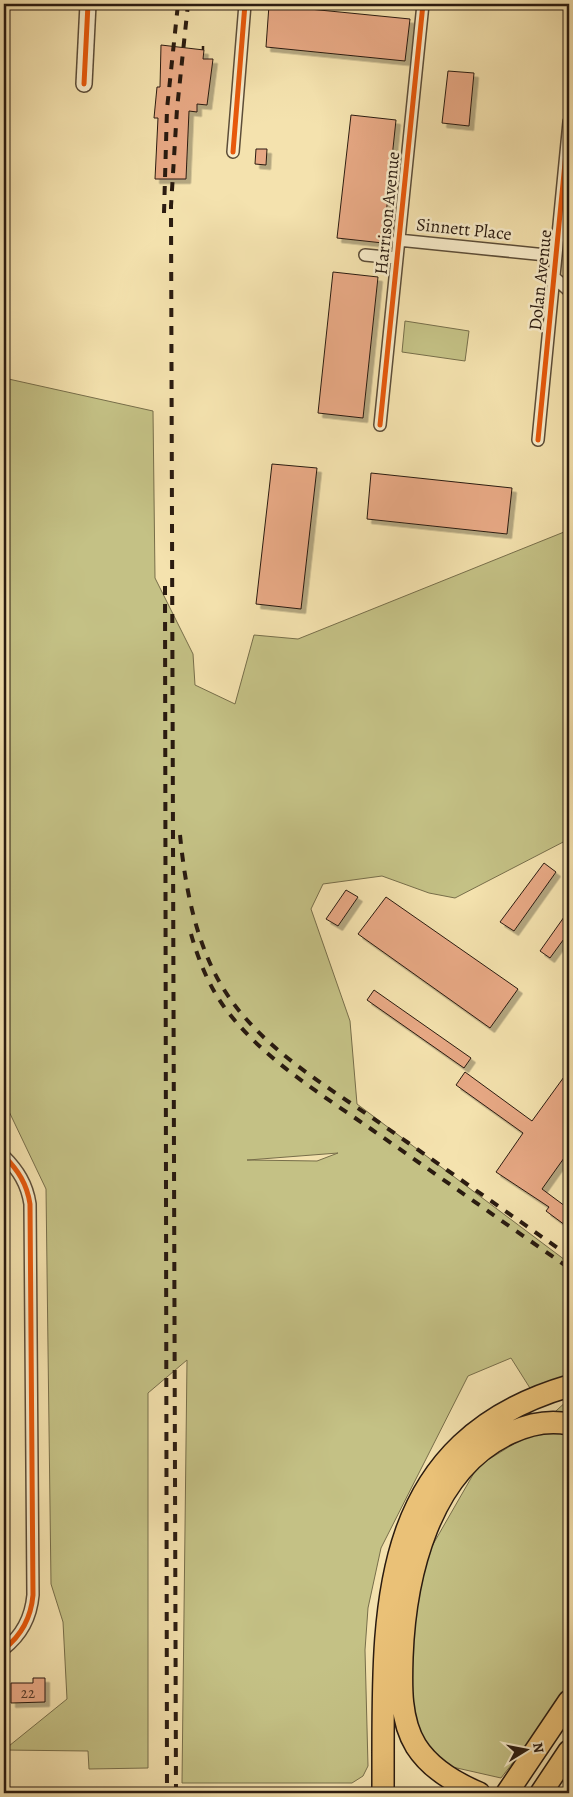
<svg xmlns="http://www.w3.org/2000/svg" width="573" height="1797" font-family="Alegreya,serif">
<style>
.green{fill:#c4c185;stroke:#776e4a;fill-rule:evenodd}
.building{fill:#e8a985;stroke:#2a1b10;filter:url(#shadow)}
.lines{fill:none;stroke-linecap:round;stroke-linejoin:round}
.minor-casing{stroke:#5c4d38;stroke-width:14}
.tertiary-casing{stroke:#5c4d38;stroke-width:18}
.motorway-casing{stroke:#2a1b10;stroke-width:24}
.path{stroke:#2a1b10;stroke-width:2.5;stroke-dasharray:4 2.5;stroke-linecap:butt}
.minor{stroke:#f8ecca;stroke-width:11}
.tertiary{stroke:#f8ecca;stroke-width:15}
.motorway{stroke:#eac177;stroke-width:21}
.rail{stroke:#2a1b10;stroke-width:4;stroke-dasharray:9 9;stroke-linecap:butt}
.cycleway-casing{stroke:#f8ecca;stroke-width:8}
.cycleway{stroke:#e8590c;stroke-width:5}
.labels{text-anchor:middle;stroke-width:5;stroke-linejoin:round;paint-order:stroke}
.number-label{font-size:15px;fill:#5a3e2d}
.street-label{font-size:18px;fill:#2a1b10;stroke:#f8ecca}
</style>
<defs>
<filter id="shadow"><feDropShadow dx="4.5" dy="4.5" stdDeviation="0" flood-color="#0004"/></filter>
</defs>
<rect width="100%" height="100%" fill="#f4e2ae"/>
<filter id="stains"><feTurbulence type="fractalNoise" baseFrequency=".004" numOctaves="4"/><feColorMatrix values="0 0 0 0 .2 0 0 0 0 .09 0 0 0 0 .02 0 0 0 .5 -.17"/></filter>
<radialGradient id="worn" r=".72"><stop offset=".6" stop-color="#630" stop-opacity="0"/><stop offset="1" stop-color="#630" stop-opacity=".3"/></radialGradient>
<!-- green -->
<path class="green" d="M405,321L469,331L465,361L402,352Z
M4,378L153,411L155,578L193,654L195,685L235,704L254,635L298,639L569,530V839L455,898L429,893L382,876L323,884L311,909L350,1021L357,1104L569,1263V1385L535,1396L511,1358L468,1376L381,1548L368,1608L365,1650L368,1766L363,1776L352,1783H182L187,1360L148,1393V1768L89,1769L88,1751L4,1750L67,1699L63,1622L51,1584L46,1189L4,1101ZM338,1153L317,1161L247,1160H248Z
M569,1399V1691L501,1778L448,1766L419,1738L407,1677L424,1560L478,1466L533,1432Z"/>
<!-- building -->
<path class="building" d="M269,5L410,19L405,61L266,47Z
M161,45L204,50L203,59H213L207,105L197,104V112L189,111L186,179H155L158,118H154L157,87H160Z
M448,71L474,73L469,126L442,123Z
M351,115L396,120L383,243L337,238Z
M256,149H267L266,165L255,164Z
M333,272L378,277L363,418L318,413Z
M272,464L317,468L301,609L256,604Z
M371,473L512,488L507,534L367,519Z
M544,863L556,872L514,931L500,922Z
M346,890L358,897L338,926L326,919Z
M386,897L518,989L490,1028L358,934Z
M569,910V932L550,958L540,951Z
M374,990L471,1058L464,1068L367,1000Z
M569,1070V1151L542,1189L569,1209V1228L546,1211L549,1207L496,1172L523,1133L456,1085L465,1072L532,1121Z
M33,1678H45V1702L11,1703V1683H33Z"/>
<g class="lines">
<!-- minor casing -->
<g class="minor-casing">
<path id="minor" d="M233,152L245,4
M398,240L556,256
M365,255L396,258
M554,277L569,291
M380,425L423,4
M538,440L569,122
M4,1156C18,1170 27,1184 30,1204L33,1595C31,1618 22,1635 4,1649"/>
</g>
<!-- tertiary casing -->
<g class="tertiary-casing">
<path id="tertiary" d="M84,84L88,4"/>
</g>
<!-- motorway casing -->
<g class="motorway-casing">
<path id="motorway" d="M383,1793C384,1623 368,1445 569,1386
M479,1793C455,1783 430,1768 416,1746C400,1720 401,1686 402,1657C405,1577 429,1470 510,1433C529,1424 549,1420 569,1424
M507,1793L569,1701
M541,1793L569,1751"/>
</g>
<!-- path -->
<path class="path" d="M196,8V4
M203,50V44"/>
<!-- minor -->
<use href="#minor" class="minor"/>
<!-- tertiary -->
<use href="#tertiary" class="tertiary"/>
<!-- motorway -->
<use href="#motorway" class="motorway"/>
<!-- rail -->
<path class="rail" d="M164,213L167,109L178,4
M165,586L167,1793
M180,835C185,886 195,939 220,983C257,1047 326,1085 384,1126C446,1169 508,1213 569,1256
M191,934C199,962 210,989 228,1012C265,1060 321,1094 371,1129C437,1175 503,1222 569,1268
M176,1793L171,206L177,109L188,4"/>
<!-- cycleway casing -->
<g class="cycleway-casing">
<path id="cycleway" d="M84,84L88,4
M233,152L245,4
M380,425L423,4
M538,440L569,122
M4,1156C18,1170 27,1184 30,1204L33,1595C31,1618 22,1635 4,1649"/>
</g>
<!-- cycleway -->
<use href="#cycleway" class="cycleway"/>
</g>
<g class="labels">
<!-- number labels -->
<g class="number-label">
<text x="28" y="1698">22</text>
</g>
<!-- street labels -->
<g class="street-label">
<text transform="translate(387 213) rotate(-84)" y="6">Harrison Avenue</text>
<text transform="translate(464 229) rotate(6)" y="6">Sinnett Place</text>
<text transform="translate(540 280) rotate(-84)" y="6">Dolan Avenue</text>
</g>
</g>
<!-- margin -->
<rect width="573" height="1797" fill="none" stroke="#f4e2ae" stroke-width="20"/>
<rect x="5" y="5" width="563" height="1787" fill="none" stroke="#2a1b10" stroke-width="2.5"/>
<rect x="10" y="10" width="553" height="1777" fill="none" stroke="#2a1b10"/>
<!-- north arrow -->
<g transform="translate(526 1750) rotate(80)" stroke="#f8ecca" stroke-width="4" paint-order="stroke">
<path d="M0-4L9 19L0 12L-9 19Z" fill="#2a1b10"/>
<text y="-8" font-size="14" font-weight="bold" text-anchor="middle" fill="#2a1b10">N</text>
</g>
<rect width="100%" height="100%" filter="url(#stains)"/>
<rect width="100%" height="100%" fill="url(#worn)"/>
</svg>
